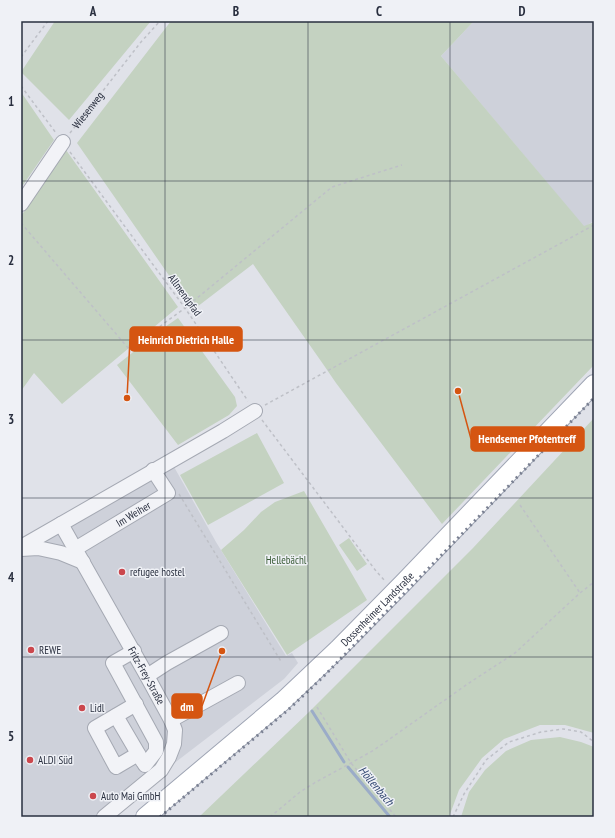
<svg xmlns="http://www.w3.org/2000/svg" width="615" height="838" font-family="'PT Sans Narrow',sans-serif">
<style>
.built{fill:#ced1da}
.green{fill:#c4d2c1}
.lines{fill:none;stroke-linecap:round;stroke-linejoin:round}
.stream{stroke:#9bacc8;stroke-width:3}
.minor-casing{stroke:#a5a9b3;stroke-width:16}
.major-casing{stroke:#9fa5b4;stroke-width:20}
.path{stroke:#bec0c7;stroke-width:1.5;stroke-dasharray:3 3;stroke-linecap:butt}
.minor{stroke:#f2f3f7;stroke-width:14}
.major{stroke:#fff;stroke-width:18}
.rail{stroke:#7a8092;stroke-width:3;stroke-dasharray:2 4;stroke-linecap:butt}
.grid{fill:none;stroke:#292f3f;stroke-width:1;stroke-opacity:0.55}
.poi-dot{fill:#cb474d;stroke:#eff1f6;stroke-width:1.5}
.labels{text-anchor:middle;stroke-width:3;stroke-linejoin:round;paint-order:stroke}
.street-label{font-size:11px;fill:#292f3f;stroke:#eff1f6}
.park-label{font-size:11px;fill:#395b36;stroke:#eff1f6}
.poi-label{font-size:11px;fill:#292f3f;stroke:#eff1f6;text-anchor:start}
.water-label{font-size:12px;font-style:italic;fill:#344972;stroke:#eff1f6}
.leader{fill:none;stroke:#d55511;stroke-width:1.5}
.callout-dot{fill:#d55511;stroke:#eff1f6;stroke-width:1.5}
.callout{fill:#d55511;stroke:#d55511;stroke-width:1.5}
.callout-label{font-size:12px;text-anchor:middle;font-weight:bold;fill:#fff}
.neatline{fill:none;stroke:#292f3f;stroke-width:1.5}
.grid-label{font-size:13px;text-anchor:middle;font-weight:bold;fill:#292f3f}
</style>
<rect width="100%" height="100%" fill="#e0e2e9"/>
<!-- built -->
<path class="built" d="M474,21H594V221L584,227L441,56Z
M173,465L216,542L286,656L292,653L298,663L284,679L104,817H21V554Z"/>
<!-- green -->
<path class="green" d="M55,21H151L69,120L21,72Z
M171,21H474L441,56L584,226L594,222V365L442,524L336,383L323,364L253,264L193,310L77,143Z
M21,92L54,140L21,188Z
M66,150L178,307L62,404L34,373L21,391V216Z
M178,318L235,397L237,406L229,415L178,445L117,365L162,329Z
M594,418V733L565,725H540L504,739L482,758L459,790L449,817H199L308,713L473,548Z
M257,433L284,483L208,525L180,475Z
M304,491L367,600L287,655L221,550L244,530L261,512L275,502Z
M349,538L367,564L357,571L339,545Z
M560,737L581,742L594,747V817H461L469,792L485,770L506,751L531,740Z"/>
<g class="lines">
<!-- stream -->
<path class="stream" d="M312,711L344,762
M348,767L390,817"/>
<!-- minor casing -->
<g class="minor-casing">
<g id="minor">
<path d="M21,204L63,142"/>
<path id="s2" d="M61,524L147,676L171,720L175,730L174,744L169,757L161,770L104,817"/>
<path d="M21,547L223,431L255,411"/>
<path d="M21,549L38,548L61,553L83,562"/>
<path id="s3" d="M75,549L168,493L153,470"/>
<path d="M134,651L113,663L156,742V751L145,765"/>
<path d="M147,676L167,663L221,633"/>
<path d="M136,704L95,728L116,767L138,754"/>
<path d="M116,716L143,762"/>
<path d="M171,720L238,683"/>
</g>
</g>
<!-- major casing -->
<g class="major-casing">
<g id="major">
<path id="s4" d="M145,817L283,701L338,649L403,583L594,384"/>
</g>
</g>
<!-- path -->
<g class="path">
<path d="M21,57L48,21"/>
<path d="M21,86L56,133"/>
<path id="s1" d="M70,133L141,42L160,21"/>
<path d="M70,152L185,308L248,401"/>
<path d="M21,223L129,349L185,308L332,187L402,165"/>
<path d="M265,405L594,225"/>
<path d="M262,420L376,571L385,581"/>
<path d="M179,494L282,663"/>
<path d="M520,505L580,593"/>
<path d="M317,707L351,763L396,817"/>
<path d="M270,817L300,792L316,782L351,763L374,750L469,683L515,653L580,593L594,582"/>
<path d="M453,817L464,794L486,760L509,742L541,732L563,729L581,732L594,742"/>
</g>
<!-- minor -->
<use href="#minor" class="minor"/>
<!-- major -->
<use href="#major" class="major"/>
<!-- rail -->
<path class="rail" d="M160,817L288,710L323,677L594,398"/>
</g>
<!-- grid -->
<path class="grid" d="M165,21V817M308,21V817M450,21V817M21,181H594M21,340H594M21,498H594M21,657H594"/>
<!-- markers -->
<g class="poi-dot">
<circle cx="122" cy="572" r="4"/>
<circle cx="31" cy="650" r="4"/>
<circle cx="82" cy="708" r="4"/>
<circle cx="30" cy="760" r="4"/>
<circle cx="93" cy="796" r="4"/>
</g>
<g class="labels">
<!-- street labels -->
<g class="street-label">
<text dy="4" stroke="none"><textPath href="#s1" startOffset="29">Wiesenweg</textPath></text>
<text transform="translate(185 295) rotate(54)" y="4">Allmendpfad</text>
<text dy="4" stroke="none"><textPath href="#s3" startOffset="68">Im Weiher</textPath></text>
<text dy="4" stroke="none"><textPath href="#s4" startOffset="312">Dossenheimer Landstraße</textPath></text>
<text dy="4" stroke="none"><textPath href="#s2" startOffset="174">Fritz-Frey-Straße</textPath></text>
</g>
<!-- park labels -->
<g class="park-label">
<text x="286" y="564">Hellebächl</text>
</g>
<!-- poi labels -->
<g class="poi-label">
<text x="130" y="576">refugee hostel</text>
<text x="39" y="654">REWE</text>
<text x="90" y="712">Lidl</text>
<text x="38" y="764">ALDI Süd</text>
<text x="101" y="800">Auto Mai GmbH</text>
</g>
<!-- water labels -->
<g class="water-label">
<text transform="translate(376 786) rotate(50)" y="4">Höllenbach</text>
</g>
</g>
<!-- callouts -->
<path class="leader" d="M127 398L130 339M458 391L471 439M222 651L202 706"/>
<g class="callout-dot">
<circle cx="127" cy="398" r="4"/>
<circle cx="458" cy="391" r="4"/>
<circle cx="222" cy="651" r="4"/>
</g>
<g class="callout">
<rect x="130" y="327" width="112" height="24" rx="4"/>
<rect x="471" y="427" width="113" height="24" rx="4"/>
<rect x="172" y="694" width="30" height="24" rx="4"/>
</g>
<g class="callout-label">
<text x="186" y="344">Heinrich Dietrich Halle</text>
<text x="527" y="443">Hendsemer Pfotentreff</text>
<text x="187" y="711">dm</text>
</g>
<!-- border -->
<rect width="615" height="838" fill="none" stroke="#eff1f6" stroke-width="44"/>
<rect x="22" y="22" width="571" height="794" class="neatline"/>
<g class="grid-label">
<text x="93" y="16">A</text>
<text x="236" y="16">B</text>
<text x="379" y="16">C</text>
<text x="522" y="16">D</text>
<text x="11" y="106">1</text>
<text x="11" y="265">2</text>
<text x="11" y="424">3</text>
<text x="11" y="582">4</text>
<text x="11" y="741">5</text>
</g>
</svg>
